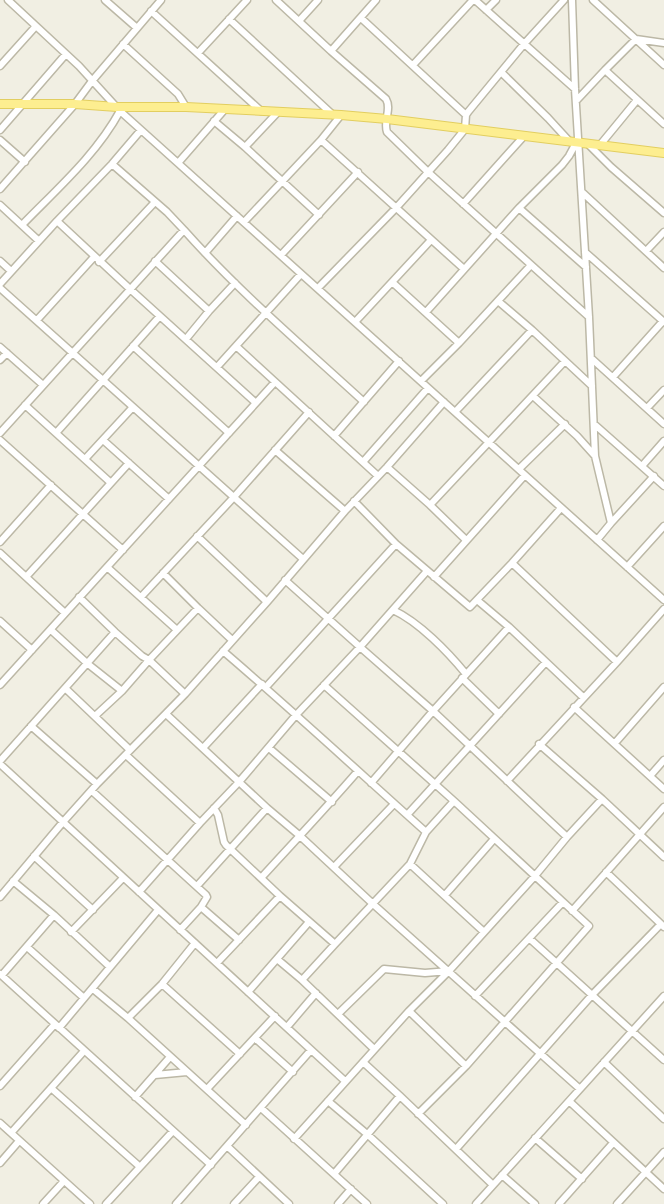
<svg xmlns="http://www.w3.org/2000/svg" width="664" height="1204" font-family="Helvetica,sans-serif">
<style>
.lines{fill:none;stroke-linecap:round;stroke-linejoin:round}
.minor-casing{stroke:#bcb8a6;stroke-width:9}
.major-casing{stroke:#e2ce60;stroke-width:10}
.minor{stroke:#fff;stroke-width:6}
.major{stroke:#fdee90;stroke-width:8}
</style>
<rect width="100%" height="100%" fill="#f1efe3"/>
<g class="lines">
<!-- minor casing -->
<g class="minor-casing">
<path id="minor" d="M8,0L79,66L120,111L664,600
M105,0L137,28
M276,0L331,51L386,99C392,109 383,121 387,132L428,172L589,317
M475,0L575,89
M572,0L575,89L589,317L595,456L611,523L597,540
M593,0L664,65
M486,10L496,0
M151,11L261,111
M361,18L466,115
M229,19L333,115
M299,21L318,0
M123,44L178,94L186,107
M331,51L376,0
M198,53L247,0
M413,65L473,0
M0,66L36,26
M605,70L664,124
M501,72L548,118L570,142
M576,101L605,70L636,39L664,43
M214,121L245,147L319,215
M0,130L66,54
M0,140L25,162
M321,140L464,269
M588,144L611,167L664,213
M600,145L637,100
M245,147L278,112
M178,163L225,109
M0,189L75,104L92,81L161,0
M583,193L664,268
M463,204L524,136
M0,205L39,241
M519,208L586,267
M57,221L130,289L256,403
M244,222L321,140L341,115
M22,225C57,189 96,155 120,111
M184,230C239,292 303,346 364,402
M646,251L664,232
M585,252L664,322
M205,253L237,216
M281,255L358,172
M0,261L11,271
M155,261L209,311
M99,262L155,202
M392,282L459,343
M0,284L57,221L112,164L141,130
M0,288L303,559
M318,288L396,208L448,150L465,129L466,115L468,112L524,44L564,0
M498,301L532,330L592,386
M426,312L519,208L562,165L569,156L576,143
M37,320L94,257
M355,322L431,240
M186,339L209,311L235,283
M133,346L229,433
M236,346L378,476
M0,347L43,385
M591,358L664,424
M0,360L7,353
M217,367L301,274
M613,377L663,321
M421,381L459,343L531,265
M533,396L577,436L595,456
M25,405L111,483
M647,408L664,390
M455,412L532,330
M594,424L664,486
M0,433L184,230L167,212L112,164
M56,433L160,316
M334,436L399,361
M0,440L123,550
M103,440L169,499
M275,450L345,511
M85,459L133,407
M363,462L428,388
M642,466L664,441
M387,467L430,505L466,540
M519,469L565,424
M354,501L396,544L470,607L512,563L561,508
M430,505L565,361
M611,523L654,476
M197,536L267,602
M0,542L51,485
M0,553L65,613
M512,563L617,662
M107,567L177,630
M627,567L664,526
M163,573L198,608L232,640
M26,577L129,463
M434,577L525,475
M285,580L360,647L433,711L567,837
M79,597L115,632L142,656L149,660L185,694
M141,597L234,497L309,412
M477,600L509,627L583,697
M393,610C419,622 448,652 466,674
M0,621L32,650
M51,630L88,664L122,691
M223,651C292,710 359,772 426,832
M462,678L499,714
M0,685L275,382
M324,685L454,801L589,926L466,1066L418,1114
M266,687L396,544
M65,688L130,750
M574,707L664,789
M166,714L267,808L299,835L373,904L580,1089
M95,716L122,691L149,660L198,608
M31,726L97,784
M615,743L664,687
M539,744L602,799L664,857
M203,748L262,684
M269,748L332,802
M126,755L200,823
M0,761L115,632
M0,764L345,1081
M650,776L664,760
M507,781L617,662L664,609
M371,783L433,711L509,627
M92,791L206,895L207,897L201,907L180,930
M214,808L218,815L224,842L226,845L280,896L335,944
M407,815L546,662
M34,856L93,910
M410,864L484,932
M334,867L394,804
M606,872L664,927
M261,878C293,843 326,808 358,771
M13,881L54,915L110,967
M197,886L267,808
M139,892L200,823L239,782L296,715L360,647L427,571
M445,895L494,839
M0,897L63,822L97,784L185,694L267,602L345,511L387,467L444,402
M201,907L239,940
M572,911L664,807
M71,932L123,878
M530,939L664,1060
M27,947L84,998
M277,959L302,980L374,1049
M217,963L280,896
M0,974L211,1165
M2,975L54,915
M302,980L335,944L410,864L426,832L454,801
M162,984L240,1054
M93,989L128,1018L246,1125
M248,992L309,922
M475,996L563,902
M409,1011L466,1066
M338,1014L384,969L425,973L449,971
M128,1018L162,984L195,943
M287,1027L316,993
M59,1028L158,910
M255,1038L293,1072
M363,1062L400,1096L493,1185
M604,1062L664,1119
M155,1075L187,1072
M0,1086L55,1024
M51,1088L139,1166
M207,1089L275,1016
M135,1097L170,1057
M328,1101L367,1134L443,1204
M569,1101L664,1189
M261,1108L367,1204
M0,1123L90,1204
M11,1133L84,1051
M535,1138L582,1179
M294,1139L409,1011L449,971L534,877L567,837L602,799
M227,1146L289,1204
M456,1149L592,995L661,924
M0,1163L19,1141
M334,1174L400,1096
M502,1175L535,1204
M43,1204L64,1181
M106,1204L173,1131
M176,1204L311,1050
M234,1204L259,1177
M338,1204L351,1189
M476,1204L664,996
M559,1204L613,1143
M617,1204L664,1152"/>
</g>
<!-- major casing -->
<g class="major-casing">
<path id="major" d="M0,104H75L117,107H186L341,115L387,119L664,153"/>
</g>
<!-- minor -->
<use href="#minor" class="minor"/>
<!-- major -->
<use href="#major" class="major"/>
</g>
</svg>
